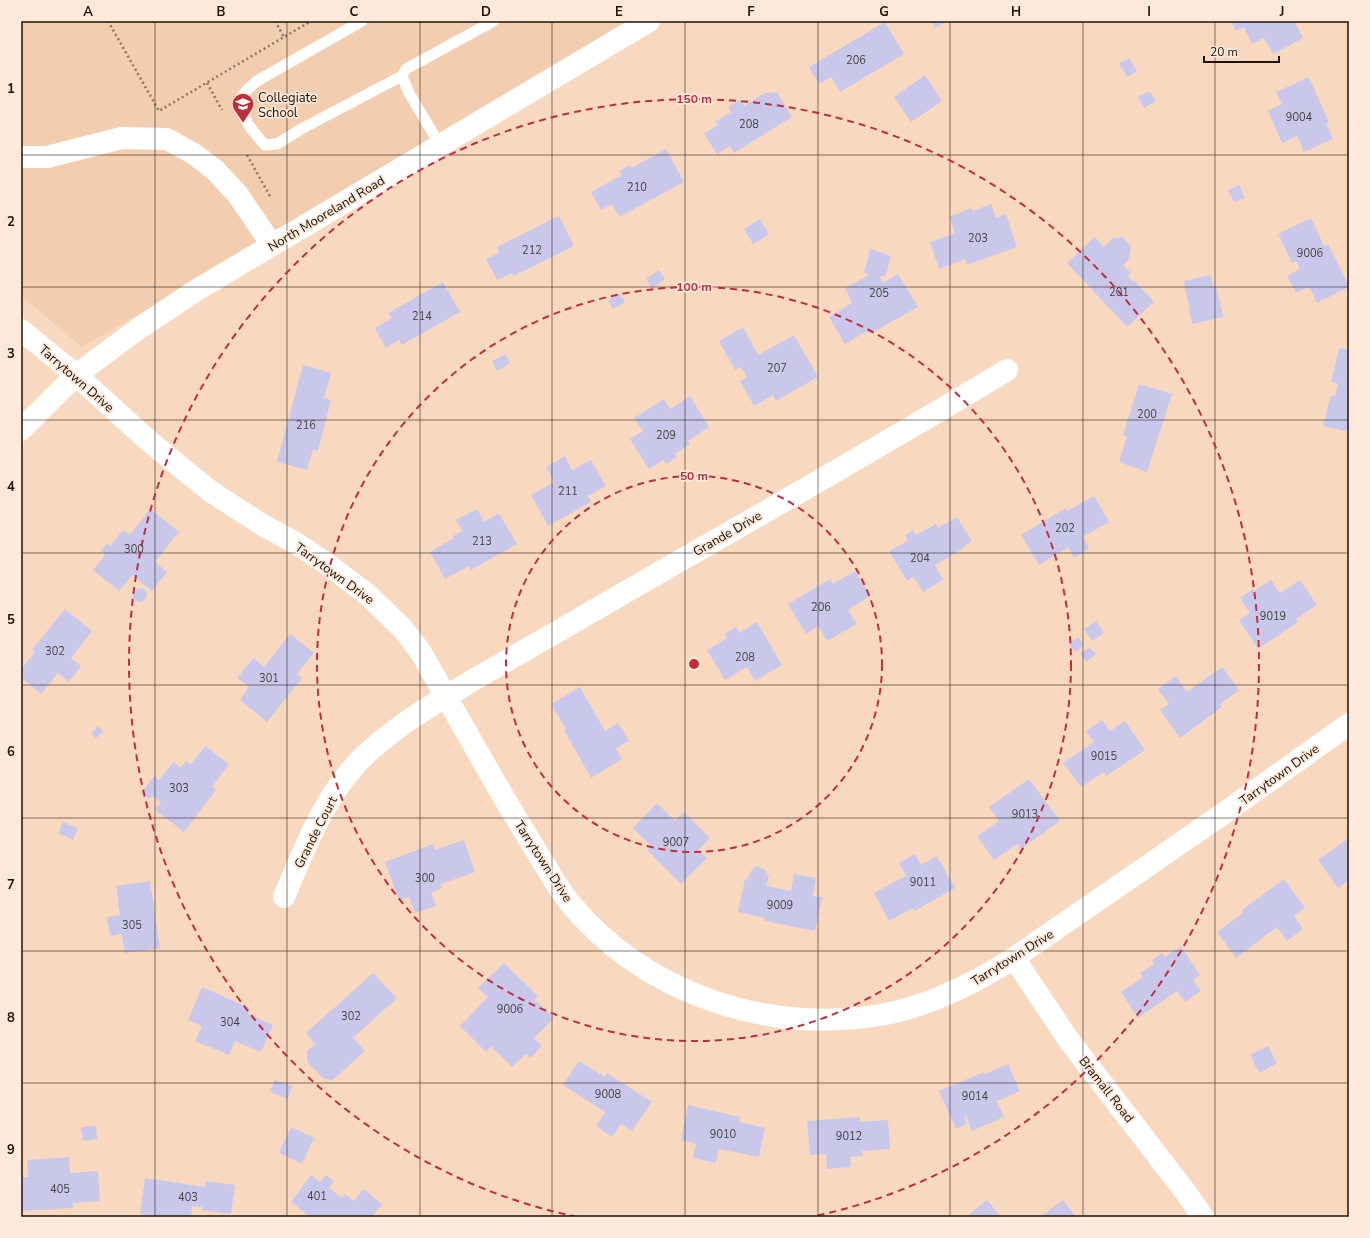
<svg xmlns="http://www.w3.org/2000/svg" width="1370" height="1238" font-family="'Nunito Sans',sans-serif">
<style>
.built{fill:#f2cdaf}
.building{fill:#c9c8eb}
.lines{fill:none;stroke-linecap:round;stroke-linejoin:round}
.path{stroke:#8c7766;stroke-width:2.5;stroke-dasharray:2 3;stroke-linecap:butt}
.lane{stroke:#fff;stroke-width:11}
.street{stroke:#fff;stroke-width:22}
.secondary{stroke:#fff;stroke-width:22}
.grid{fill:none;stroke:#1d130a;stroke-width:1;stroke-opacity:0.55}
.ring{fill:none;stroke:#bf2e3f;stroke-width:2;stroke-dasharray:7 5}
.labels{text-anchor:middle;stroke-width:3.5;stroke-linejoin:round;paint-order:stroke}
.number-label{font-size:11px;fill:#484042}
.poi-label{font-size:13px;fill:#1d130a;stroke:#fce9da;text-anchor:start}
.street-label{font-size:13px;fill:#1d130a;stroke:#fce9da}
.centre{fill:#bf2e3f;stroke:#fce9da;stroke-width:2}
.ring-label{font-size:12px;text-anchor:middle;font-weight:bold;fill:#bf2e3f;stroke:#fce9da;stroke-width:3.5;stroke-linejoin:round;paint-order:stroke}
.neatline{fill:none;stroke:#1d130a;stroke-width:1.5}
.grid-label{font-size:13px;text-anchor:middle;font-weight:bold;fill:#1d130a}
</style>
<rect width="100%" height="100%" fill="#f8d9c0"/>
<!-- built -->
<path class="built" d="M21,21H644L82,347L21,296Z"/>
<!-- building -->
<path class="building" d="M932,21H947L935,28Z
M1231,21H1294L1303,38L1273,54L1264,38L1252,44L1244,27L1236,31Z
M885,22L904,54L840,92L831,77L819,84L809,67Z
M1129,58L1137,71L1127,77L1119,63Z
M925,75L942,101L911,122L894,97Z
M1309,77L1329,122L1326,124L1333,139L1304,152L1297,136L1282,143L1268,111L1282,104L1276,92Z
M1149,91L1156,101L1144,108L1138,97Z
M777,92L792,117L734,153L730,146L717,154L704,134L718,125L715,122L731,112L728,107L740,100L744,106L765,93Z
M666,149L684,182L619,217L612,204L601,210L591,192L622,175L619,171L630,165L631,168Z
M1239,185L1245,198L1234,202L1228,190Z
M991,204L996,218L1006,214L1017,247L967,265L965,259L939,269L930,242L955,233L949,217L972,208L973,211Z
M559,216L574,246L514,276L512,273L497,280L486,259L499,253L497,247Z
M1311,218L1324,246L1328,244L1349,286V287L1317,303L1309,287L1296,293L1287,276L1300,269L1296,261L1292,263L1278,234Z
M760,219L769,234L753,244L744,229Z
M1095,237L1104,247L1113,238L1123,237L1131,247L1129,259L1123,265L1131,273L1127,276L1132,281L1134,280L1154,302L1127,327L1067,263Z
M870,249L891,256L885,277L880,276L883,283L898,274L918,307L870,334L867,331L845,344L829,317L852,303L845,288L869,275L864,272Z
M659,270L665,279L652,288L646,279Z
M1211,275L1213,287L1216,286L1223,317L1192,324L1184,281Z
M443,282L460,312L402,345L399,340L386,348L375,328L392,318L388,313Z
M620,293L625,302L613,309L608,300Z
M743,327L758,355L794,335L818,377L776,401L773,395L754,406L740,381L747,377L741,367L735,370L719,341Z
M1339,348L1349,350V432L1323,426L1331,395L1335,396L1338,384L1331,382Z
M505,354L510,363L497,371L492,361Z
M303,365L331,373L324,398L331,400L318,451L313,449L307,470L277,462Z
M1139,384L1172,394L1147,472L1119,462L1127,436L1123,435Z
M690,396L709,427L688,441L690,444L675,454L677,457L666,464L663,460L649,469L630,439L643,431L634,418L664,399L670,409Z
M565,456L572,470L591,460L606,486L588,496L591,502L548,526L531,495L554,482L546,467Z
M1094,496L1109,522L1083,537L1089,549L1074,558L1068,547L1039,565L1021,535L1066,508L1067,511Z
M150,509L179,532L155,562L167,572L152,591L132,575L119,591L93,570L105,555L101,551L107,543L110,546L123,530L130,535Z
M477,509L484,522L499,513L517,544L471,570L469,566L445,579L430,552L454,538L453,536L462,531L456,520Z
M957,517L972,541L963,547L964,548L935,565L943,580L923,592L914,577L907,581L889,551L908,541L905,535L913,530L916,535L936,524L938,528Z
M855,571L870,596L848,610L857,624L827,641L818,626L806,634L788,604L830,579L833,584Z
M1271,580L1280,593L1300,580L1317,605L1296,619L1298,622L1258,649L1239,620L1250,613L1240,598L1253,589L1254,591Z
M133 595a7 7 0 1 1 14 0a7 7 0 1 1-14 0Z
M65,609L92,631L71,658L81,666L69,682L58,673L41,694L21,677V669L35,652L32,650Z
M1096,621L1104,633L1092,641L1084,629Z
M757,622L782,665L755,681L747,667L725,680L707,650L727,638L725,633L736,627L739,633Z
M290,634L314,653L297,674L302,678L267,722L240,700L249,687L237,678L253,658L264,667Z
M1078,637L1084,645L1075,652L1069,644Z
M1090,647L1096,654L1086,662L1080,654Z
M1222,667L1239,690L1219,705L1222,707L1180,738L1160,710L1169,704L1158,689L1176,676L1187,692Z
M580,687L605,731L618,723L629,741L616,748L622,759L591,778L564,730L566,729L551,704Z
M1102,720L1110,731L1125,721L1145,750L1106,776L1104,772L1081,787L1063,763L1094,742L1086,731Z
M98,726L103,731L96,738L91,734Z
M205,746L229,764L212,787L216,790L184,832L155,810L161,802L152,796L149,799L141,793L154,776L159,780L173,762L181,768L186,761L191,764Z
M1029,779L1060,821L1021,849L1017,844L994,860L977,836L999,821L989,807Z
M657,803L675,821L684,812L710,838L698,850L707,858L681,884L647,850L651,846L633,828Z
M63,822L78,828L73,840L58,833Z
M1349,838V880L1338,888L1318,860Z
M464,840L475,872L441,884L442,888L431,893L436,906L415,913L409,897L399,900L385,862L433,844L435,850Z
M915,854L921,865L937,856L955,888L914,911L913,908L889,921L874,893L906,876L899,863Z
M755,866L764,869L769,876L766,886L791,891L794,874L816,878L813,896L822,897L815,931L765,921V918L738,912L745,879L748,880L749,874Z
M1284,879L1305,908L1294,916L1303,929L1287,941L1277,927L1236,958L1217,932L1244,912L1242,910Z
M150,881L160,948L125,953L122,934L110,936L107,917L120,915L116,886Z
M1181,946L1200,975L1193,980L1201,991L1185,1002L1177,991L1138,1018L1121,992L1143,977L1140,973L1154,964L1152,960L1162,953L1165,957Z
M504,963L538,996L535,1000L554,1018L534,1038L542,1046L530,1058L526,1054L512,1067L491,1046L486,1052L460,1026L488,997L478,988Z
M373,973L397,998L353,1038L365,1051L333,1080L324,1079L307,1062V1051L315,1044L306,1033Z
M202,987L250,1008L248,1014L273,1025L261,1052L235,1041L229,1055L195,1041L202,1026L188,1020Z
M1268,1046L1277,1063L1259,1073L1250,1055Z
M579,1061L605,1077L607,1073L652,1102L632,1131L621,1124L612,1137L596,1126L605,1112L563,1085Z
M1008,1064L1020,1091L997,1101L1004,1117L972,1131L966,1116L964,1117L967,1124L956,1129L939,1091L984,1072L985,1074Z
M275,1080L292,1086L288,1099L270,1092Z
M688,1105L740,1117L739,1122L765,1128L759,1157L719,1149L716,1163L693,1158L696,1144L681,1140Z
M860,1117V1122L888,1120L890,1149L862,1151L863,1156L850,1157L851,1167L827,1169L826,1154L810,1155L807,1121Z
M96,1126L97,1139L83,1141L81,1127Z
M291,1127L314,1138L302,1164L279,1153Z
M69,1157L70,1173L98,1171L100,1201L73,1203V1208L21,1211V1177H28L27,1160Z
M311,1175L320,1182L326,1175L334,1181L329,1188L342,1198L345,1194L354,1201L363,1189L382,1204L372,1217H310L291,1202Z
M145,1178L205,1187L206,1181L235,1185L231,1214L202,1210V1207L192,1206L191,1217H159L140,1214Z
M987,1200L1001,1217H966Z
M1063,1200L1076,1217H1040Z"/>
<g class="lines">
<!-- path -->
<path class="path" d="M108,21L159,111L311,21
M275,21L284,37
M207,83L222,110
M247,155L271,198"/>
<!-- lane -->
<path class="lane" d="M362,21L257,81C251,86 242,93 241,101C240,118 255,134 265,145L277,144L303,128L402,76
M440,145L409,93L402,76L406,69L494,21"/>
<!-- street -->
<path class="street" d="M21,157H47L122,138L167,139L194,154L215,170L238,195L272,245
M21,330L76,375L150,442L210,491L261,524L294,542L326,563L368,595L403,629L420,651C448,700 476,749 504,798C516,818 529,839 541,859C550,873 558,888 569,902C644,993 765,1034 880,1015C928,1007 973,984 1014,958L1217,818L1349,724
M284,897C304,850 323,799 359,761C393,727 433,704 475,679C508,660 541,641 574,622C718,538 864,457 1007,370
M1014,958L1068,1039L1187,1194L1203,1217"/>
<!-- secondary -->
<path class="secondary" d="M21,430L76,375L138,329L195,291L649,21"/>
</g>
<!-- grid -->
<path class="grid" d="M155,21V1217M287,21V1217M420,21V1217M552,21V1217M685,21V1217M818,21V1217M950,21V1217M1083,21V1217M1215,21V1217M21,155H1349M21,287H1349M21,420H1349M21,553H1349M21,685H1349M21,818H1349M21,951H1349M21,1083H1349"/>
<!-- distance rings -->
<g class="ring">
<circle cx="694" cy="664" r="188"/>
<circle cx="694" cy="664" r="377"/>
<path d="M577 1217A565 565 0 1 1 811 1217"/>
</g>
<!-- icons -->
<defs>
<g id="school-pin" transform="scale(1.15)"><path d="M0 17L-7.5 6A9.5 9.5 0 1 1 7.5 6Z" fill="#bf2e3f" stroke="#fce9da"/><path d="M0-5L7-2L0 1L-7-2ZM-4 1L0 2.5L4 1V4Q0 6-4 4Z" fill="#fff"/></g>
</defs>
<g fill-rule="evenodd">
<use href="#school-pin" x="243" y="104"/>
</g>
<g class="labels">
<!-- number labels -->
<g class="number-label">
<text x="856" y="64">206</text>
<text x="1299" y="121">9004</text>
<text x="749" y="128">208</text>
<text x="637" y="191">210</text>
<text x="978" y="242">203</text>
<text x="532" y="254">212</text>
<text x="1310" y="257">9006</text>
<text x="1119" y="296">201</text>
<text x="879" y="297">205</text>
<text x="422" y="320">214</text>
<text x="777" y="372">207</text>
<text x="1147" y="418">200</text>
<text x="306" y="429">216</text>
<text x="666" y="439">209</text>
<text x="568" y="495">211</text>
<text x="1065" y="532">202</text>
<text x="482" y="545">213</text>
<text x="134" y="553">300</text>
<text x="920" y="562">204</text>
<text x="821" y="611">206</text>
<text x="1273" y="620">9019</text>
<text x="55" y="655">302</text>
<text x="745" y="661">208</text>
<text x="269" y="682">301</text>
<text x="1104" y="760">9015</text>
<text x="179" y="792">303</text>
<text x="1025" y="818">9013</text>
<text x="676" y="846">9007</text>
<text x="425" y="882">300</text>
<text x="923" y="886">9011</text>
<text x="780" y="909">9009</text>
<text x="132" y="929">305</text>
<text x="510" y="1013">9006</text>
<text x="351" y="1020">302</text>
<text x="230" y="1026">304</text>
<text x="608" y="1098">9008</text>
<text x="975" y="1100">9014</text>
<text x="723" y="1138">9010</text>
<text x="849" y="1140">9012</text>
<text x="60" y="1193">405</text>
<text x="317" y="1200">401</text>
<text x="188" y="1201">403</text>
</g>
<!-- poi labels -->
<g class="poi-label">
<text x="258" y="102">Collegiate<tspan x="258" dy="15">School</tspan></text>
</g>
<!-- street labels -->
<g class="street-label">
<text transform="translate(326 213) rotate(-31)" y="5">North Mooreland Road</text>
<text transform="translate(77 378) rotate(41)" y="5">Tarrytown Drive</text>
<text transform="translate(727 533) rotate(-30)" y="5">Grande Drive</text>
<text transform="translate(335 573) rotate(36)" y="5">Tarrytown Drive</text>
<text transform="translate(1279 774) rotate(-36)" y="5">Tarrytown Drive</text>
<text transform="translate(315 832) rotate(-63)" y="5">Grande Court</text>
<text transform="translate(544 861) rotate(57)" y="5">Tarrytown Drive</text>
<text transform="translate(1012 957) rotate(-32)" y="5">Tarrytown Drive</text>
<text transform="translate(1107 1089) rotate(52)" y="5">Bramall Road</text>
</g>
</g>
<circle cx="694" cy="664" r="6" class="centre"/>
<g class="ring-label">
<text x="694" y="103">150 m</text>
<text x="694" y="291">100 m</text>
<text x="694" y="480">50 m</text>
</g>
<!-- border -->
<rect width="1370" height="1238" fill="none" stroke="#fce9da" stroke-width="44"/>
<!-- scale -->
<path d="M1204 56v6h75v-6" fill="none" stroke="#1d130a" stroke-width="2"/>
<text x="1210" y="56" font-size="12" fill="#1d130a" stroke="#fce9da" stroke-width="3" paint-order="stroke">20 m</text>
<rect x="22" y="22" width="1326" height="1194" class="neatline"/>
<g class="grid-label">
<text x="88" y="16">A</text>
<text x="221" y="16">B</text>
<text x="354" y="16">C</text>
<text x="486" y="16">D</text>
<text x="619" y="16">E</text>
<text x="751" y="16">F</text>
<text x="884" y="16">G</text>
<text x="1016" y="16">H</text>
<text x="1149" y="16">I</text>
<text x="1282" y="16">J</text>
<text x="11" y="93">1</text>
<text x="11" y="226">2</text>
<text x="11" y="358">3</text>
<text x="11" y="491">4</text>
<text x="11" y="624">5</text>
<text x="11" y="756">6</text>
<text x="11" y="889">7</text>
<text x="11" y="1022">8</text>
<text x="11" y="1154">9</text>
</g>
</svg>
